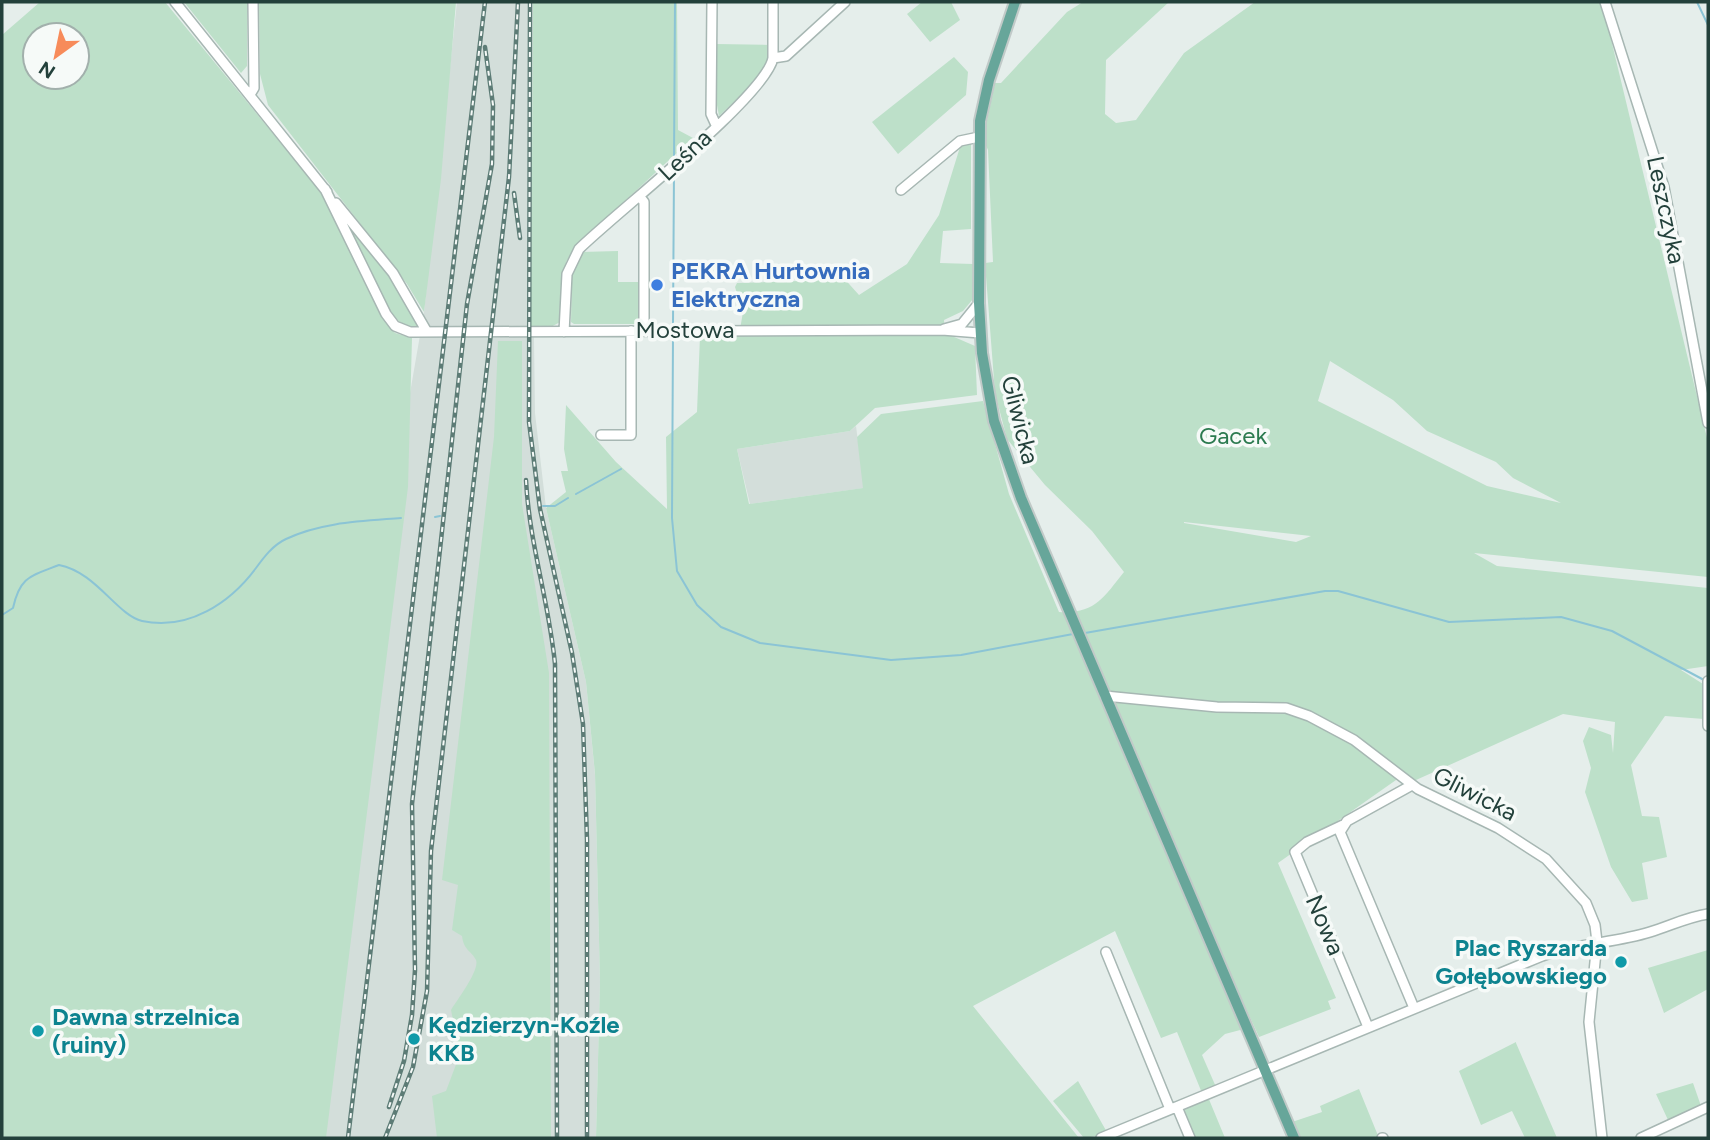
<svg xmlns="http://www.w3.org/2000/svg" width="1710" height="1140" font-family="Figtree,sans-serif">
<style>
.built{fill:#d3deda}
.green{fill:#bde0c9;fill-rule:evenodd}
.lines{fill:none;stroke-linecap:round;stroke-linejoin:round}
.stream{stroke:#8bc4d5;stroke-width:2}
.minor-casing{stroke:#a7b7b3;stroke-width:12}
.major-casing{stroke:#c1cac8;stroke-width:14}
.minor{stroke:#fff;stroke-width:9}
.major{stroke:#67a69a;stroke-width:10}
.rail-casing{stroke:#5d7c76;stroke-width:4.5}
.rail{stroke:#f6faf8;stroke-width:2;stroke-dasharray:5;stroke-linecap:butt}
.shop-dot{fill:#3f7fe0;stroke:#f6faf8;stroke-width:2.5}
.culture-dot{fill:#0f9aa8;stroke:#f6faf8;stroke-width:2.5}
.labels{text-anchor:middle;stroke-width:7;stroke-linejoin:round;paint-order:stroke}
.street-label{font-size:24px;fill:#23413b;stroke:#f6faf8}
.shop-label{font-size:24px;font-weight:bold;fill:#366cbe;stroke:#f6faf8;text-anchor:start}
.park-label{font-size:24px;fill:#2b7a4f;stroke:#f6faf8}
.culture-label{font-size:24px;font-weight:bold;fill:#0d838f;stroke:#f6faf8;text-anchor:start}
</style>
<rect width="100%" height="100%" fill="#e5eeeb"/>
<!-- built -->
<path class="built" d="M457,2H542L534,340L535,413L546,508L586,682L595,775L600,982L596,1138H319L409,399L424,312Z
M856,426L864,488L750,504L737,449L850,431Z"/>
<!-- green -->
<path class="green" d="M40,2H165L321,192L384,319L395,333L412,338L408,487L326,1138H2V35ZM35,35H77V77H35Z
M184,2H247V66L241,73Z
M259,2H456L441,179L424,312L407,284L268,105L260,74Z
M533,2H677L678,130L693,138L575,247L566,262L562,321L549,328L531,329Z
M922,2H951L960,20L930,42L907,14Z
M1083,2H1169L1106,60L1105,114L1116,123L1136,120L1184,53L1255,2H1602L1708,442V577L1474,553L1497,566L1708,588V666L1681,670L1703,684L1704,719L1665,716L1631,765L1642,816L1659,817L1667,857L1642,863L1648,899L1632,902L1611,867L1585,792L1591,768L1583,741L1589,727L1611,735L1613,753L1615,722L1563,714L1416,780H1396L1278,863L1336,998L1328,1001L1331,1009L1259,1037L1197,902L1244,1029L1225,1034L1202,1055L1216,1087L1202,1093L1177,1032L1161,1038L1115,931L973,1006L1079,1138H596L600,982L595,774L586,682L546,508L566,492L561,471H568L564,449L566,405L616,462L667,509L666,437L697,412L700,336L739,335L743,312L735,287L737,283L831,280L841,275L859,295L907,264L939,215L960,147L971,142V229L943,231L940,263L973,264V299L963,311L944,320L945,333L975,346L977,395L875,408L850,431L737,449L749,504L863,488L857,437L881,414L983,401L1009,494L1059,612C1095,614 1103,598 1124,572L1092,531L1045,485L1007,439L995,393L985,263L993,262L988,150L983,139L995,83H1001L1067,12ZM1330,361L1393,400L1427,431L1496,462L1513,478L1561,503L1487,486L1318,401ZM1184,523V522L1311,536L1296,542Z
M716,44L771,45V67L719,116L715,94Z
M954,57L968,72L966,95L898,154L872,122Z
M342,215L398,288L419,328C402,327 395,319 385,305Z
M618,251V282H638V324H574L571,322L572,269L581,252Z
M498,341H522V504L549,673L551,1138H437L432,1096L446,1091L460,1054L451,1010C457,1000 480,970 476,960C471,950 464,951 462,936L452,930L458,885L442,880L494,437Z
M1708,950V989L1664,1013L1648,968Z
M1516,1042V1043L1557,1138H1525L1512,1111L1481,1125L1459,1071Z
M1078,1081L1108,1134L1084,1138L1053,1101Z
M1693,1083L1701,1106L1668,1120L1656,1094Z
M1359,1089L1379,1138H1299L1292,1122L1322,1112L1320,1106Z
M1208,1097L1225,1138H1194L1181,1108Z"/>
<g class="lines">
<!-- stream -->
<path class="stream" d="M1697,2L1708,25
M674,159L675,2
M673,324L674,171
M673,335L672,518L677,571L697,605L721,627L760,643L891,660L961,655L1073,634
M576,494L621,469
M543,506H555L568,498
M435,517L440,516
M2,615L13,608C20,576 31,576 59,565C96,572 117,615 142,621C188,631 230,603 256,568C264,557 273,545 286,539C321,522 364,521 401,518
M1085,633L1325,591H1338L1449,622L1561,617L1612,631L1704,680"/>
<!-- minor casing -->
<g class="minor-casing">
<path id="minor" d="M175,2L327,192
M712,2L711,114L716,125
M1605,2L1664,187L1708,423
M773,58V2
M251,93L254,88L253,2
M325,189L386,314L395,326L410,332L942,330L980,333
M901,190L960,141L979,137
M640,197L644,202V330
M336,203L393,273L427,332
M944,329L962,324L979,303
M564,332L567,274L579,249C613,215 766,96 773,58L786,56L845,2
M601,435H631V331
M1708,681V726
M1105,696L1217,707L1286,708L1309,716L1354,740L1418,789L1498,828L1546,859L1586,903L1595,925L1597,942L1589,1022L1602,1138
M1412,785L1347,821L1340,832L1414,1008
M1343,825L1307,842L1295,852L1368,1027
M1106,952L1170,1109
M1177,1107L1190,1138
M1101,1138L1542,956C1578,943 1615,943 1650,932C1670,926 1687,917 1708,914
M1382,1138H1383
M1641,1138L1708,1107"/>
</g>
<!-- major casing -->
<g class="major-casing">
<path id="major" d="M1015,2L989,80L980,121L979,303L982,353L994,421L1021,498L1294,1138"/>
</g>
<!-- minor -->
<use href="#minor" class="minor"/>
<!-- major -->
<use href="#major" class="major"/>
<!-- rail casing -->
<g class="rail-casing">
<path id="rail" d="M530,2L529,422L540,509L572,653L583,724L587,840V1138
M514,193L520,238
M526,480C529,542 549,602 555,664L557,1138
M389,1107L404,1061L412,1015L415,970L412,804L467,304L492,164L493,105L485,47
M348,1138L485,2
M385,1138L413,1067L427,991L431,851L509,177L518,2"/>
</g>
<!-- rail -->
<use href="#rail" class="rail"/>
</g>
<!-- markers -->
<circle class="shop-dot" cx="657" cy="285" r="7"/>
<g class="culture-dot">
<circle cx="1621" cy="962" r="7"/>
<circle cx="38" cy="1031" r="7"/>
<circle cx="414" cy="1039" r="7"/>
</g>
<g class="labels">
<!-- street labels -->
<g class="street-label">
<text transform="translate(685 155) rotate(-43)" y="8">Leśna</text>
<text transform="translate(1666 210) rotate(78)" y="8">Leszczyka</text>
<text x="685" y="338">Mostowa</text>
<text transform="translate(1020 420) rotate(76)" y="8">Gliwicka</text>
<text transform="translate(1475 794) rotate(27)" y="8">Gliwicka</text>
<text transform="translate(1325 925) rotate(67)" y="8">Nowa</text>
</g>
<!-- shop labels -->
<g class="shop-label">
<text x="671" y="279">PEKRA Hurtownia<tspan x="671" dy="28">Elektryczna</tspan></text>
</g>
<!-- park labels -->
<g class="park-label">
<text x="1233" y="444">Gacek</text>
</g>
<!-- culture labels -->
<g class="culture-label">
<text x="1607" y="956" text-anchor="end">Plac Ryszarda<tspan x="1607" dy="28">Gołębowskiego</tspan></text>
<text x="52" y="1025">Dawna strzelnica<tspan x="52" dy="28">(ruiny)</tspan></text>
<text x="428" y="1033">Kędzierzyn-Koźle<tspan x="428" dy="28">KKB</tspan></text>
</g>
</g>
<!-- border -->
<rect width="1710" height="1140" fill="none" stroke="#23413b" stroke-width="7"/>
<!-- north arrow -->
<g transform="translate(56 56) rotate(213)"><circle r="33" fill="#f6faf8" stroke="#a2b0ac" stroke-width="2"/>
<path d="M0-5L12 26L0 18L-12 26Z" fill="#f78b5a"/>
<text y="-10" font-size="19" font-weight="bold" text-anchor="middle" fill="#23413b">N</text>
</g>
</svg>
